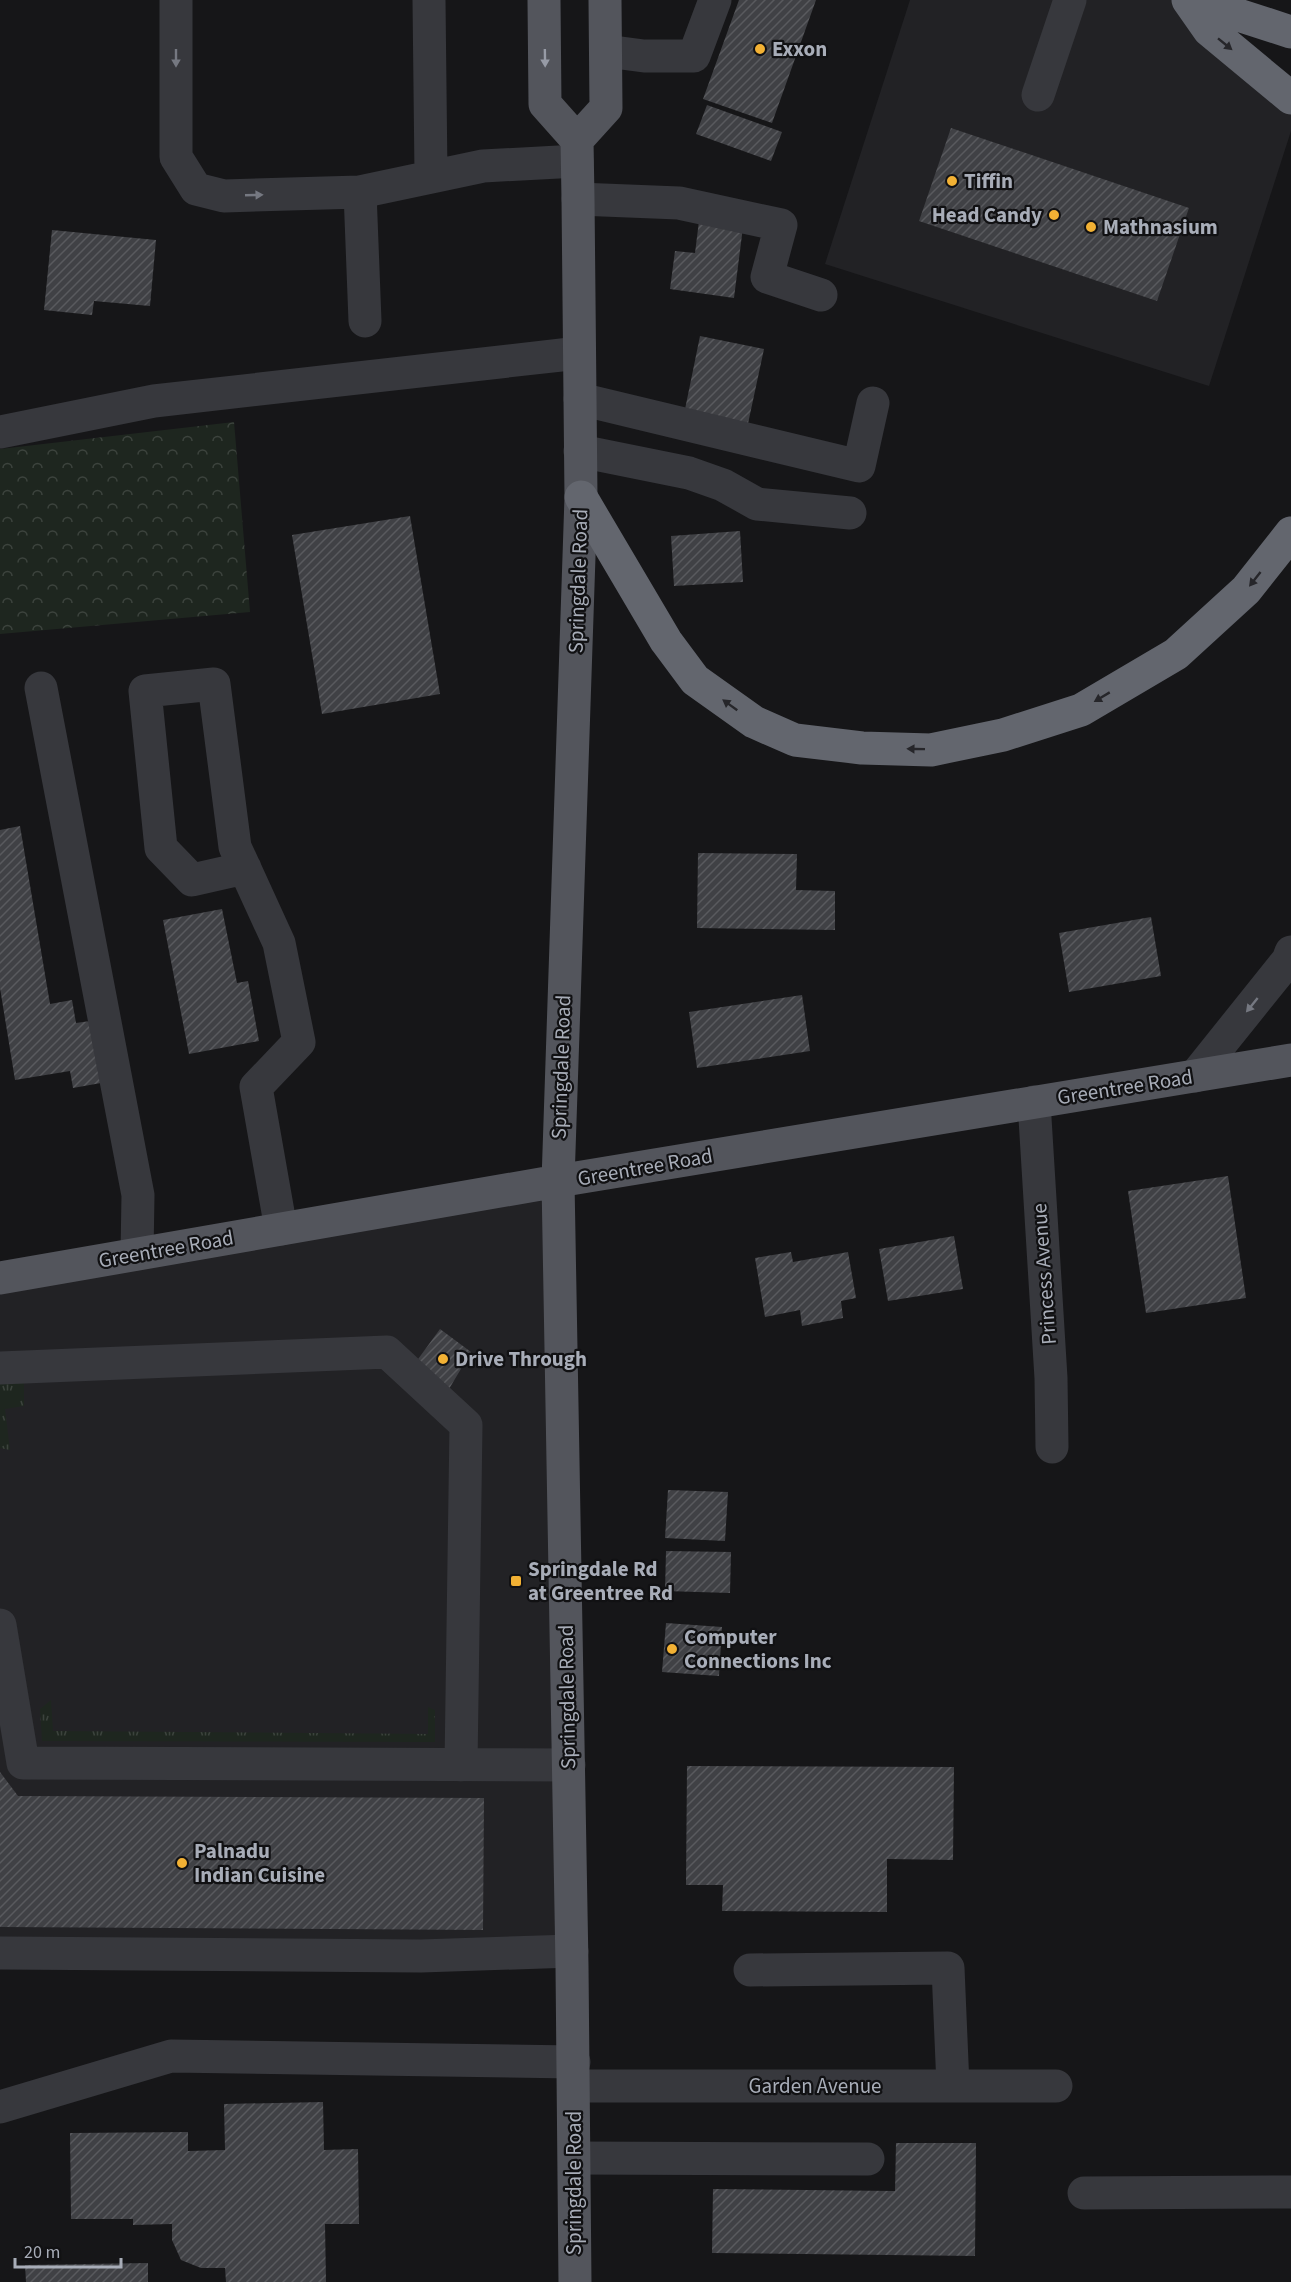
<svg xmlns="http://www.w3.org/2000/svg" width="1291" height="2282" font-family="'Source Sans 3',sans-serif">
<style>
.built{fill:#222225}
.grass{fill:url(#grass-tufts)}
.forest{fill:url(#forest-crowns)}
.building{fill:url(#building-hatch)}
.lines{fill:none;stroke-linecap:round;stroke-linejoin:round}
.minor{stroke:#37383d;stroke-width:33}
.major{stroke:#53555c;stroke-width:33}
.highway{stroke:#63666e;stroke-width:33}
.oneway{fill:#26262a}
.oneway2{fill:#757881}
.oneway3{fill:#979ba6}
.poi-dot{fill:#f2b134;stroke:#111113;stroke-width:2}
.labels{text-anchor:middle;stroke-width:4.5;stroke-linejoin:round;paint-order:stroke}
.poi-label{font-size:21px;font-weight:bold;fill:#a8adb8;stroke:#111113;text-anchor:start}
.street-label{font-size:21px;fill:#a8adb8;stroke:#111113}
</style>
<defs>
<pattern id="grass-tufts" width="24" height="20" patternUnits="userSpaceOnUse" patternTransform="scale(1.5)"><rect width="24" height="20" fill="#1e261f"/><path d="M3 7l-1-3M5 7V3M7 7l1-3M15 17l-1-3M17 17v-4M19 17l1-3" fill="none" stroke="#3c433d"/></pattern>
<pattern id="forest-crowns" width="20" height="18" patternUnits="userSpaceOnUse" patternTransform="scale(1.5)"><rect width="20" height="18" fill="#1e261f"/><path d="M2 6a3 3 0 1 1 6 0M12 15a3 3 0 1 1 6 0" fill="none" stroke="#3c433d"/></pattern>
<pattern id="building-hatch" width="6" height="6" patternUnits="userSpaceOnUse" patternTransform="scale(1.5)"><rect width="6" height="6" fill="#404145"/><path d="M-1 1l2-2M0 6l6-6M5 7l2-2" fill="none" stroke="#595a5e"/></pattern>
</defs>
<rect width="100%" height="100%" fill="#161618"/>
<!-- built -->
<path class="built" d="M910,0H1188L1291,98V131L1209,386L825,264Z
M558,1181L572,1964L0,1961V1279Z"/>
<!-- grass -->
<path class="grass" d="M24,1381V1406L5,1409L10,1450L0,1448V1384Z
M51,1700L53,1731L428,1734V1707L435,1710V1742L42,1741L40,1709Z"/>
<!-- forest -->
<path class="forest" d="M234,422L250,612L0,634V449Z"/>
<!-- building -->
<path class="building" d="M739,0H816L772,123L703,99Z
M707,105L782,132L771,161L696,134Z
M951,128L1189,208L1157,301L919,221Z
M700,213L744,219L734,298L670,289L675,251L695,253Z
M52,230L156,240L150,306L94,301L92,315L44,310Z
M700,336L764,349L746,433L683,419Z
M410,516L440,694L322,714L292,535Z
M740,531L743,582L674,586L671,536Z
M20,826L50,1004L72,1000L76,1023L90,1021L101,1083L73,1088L70,1071L15,1080L0,988V830Z
M698,853L797,854L796,890L835,891V930L697,928Z
M222,909L237,983L248,981L259,1041L189,1054L163,920Z
M1151,917L1161,976L1069,992L1059,933Z
M802,995L810,1051L697,1068L689,1012Z
M1228,1176L1246,1298L1146,1313L1128,1191Z
M954,1236L963,1289L888,1301L879,1249Z
M791,1252L793,1262L848,1252L856,1298L841,1301L843,1318L802,1326L800,1310L765,1317L755,1258Z
M440,1329L471,1352L449,1389L413,1366Z
M668,1490L728,1492L725,1541L665,1538Z
M666,1551L731,1552L730,1593L665,1591Z
M666,1623L722,1627L719,1676L662,1672Z
M687,1766L954,1767L953,1860L887,1859V1912L722,1911L723,1885H686Z
M0,1772L18,1796L484,1798L483,1930L0,1927Z
M323,2102L324,2150L358,2149L359,2224H325L326,2282H226L225,2268H201L181,2260L172,2240V2224L133,2225V2219H71L70,2133L188,2132V2151L225,2150L224,2104Z
M896,2143H976L975,2256L712,2253L713,2189L895,2191Z
M148,2263V2282H26L25,2265Z"/>
<g class="lines">
<!-- minor -->
<path class="minor" d="M176,0V157L196,189L224,196L360,192L483,166L577,161
M429,0L431,175
M606,51L644,56H694L715,0
M1038,95L1070,0
M360,192L365,321
M578,199L679,203L781,225L767,277L821,295
M580,399L859,466L873,403
M0,432L154,401L579,353
M580,451L689,473L723,485L757,504L850,513
M41,688L138,1195L137,1254
M245,868L192,880L161,848L145,691L214,684L235,847L279,943L299,1042L256,1087L281,1229
M1195,1076L1288,960L1291,952
M1034,1102L1051,1378L1052,1447
M0,1368L387,1352L466,1425L461,1765
M0,1625L23,1763L569,1765
M0,1953L421,1956L572,1951
M750,1970L948,1968L953,2086
M574,2086H1056
M0,2107L171,2056L574,2062
M575,2158L868,2159
M1084,2193L1291,2192"/>
<!-- major -->
<path class="major" d="M544,0L545,104L577,140L578,199L581,497L558,1181L572,1966L575,2282
M577,140L606,108L605,0
M0,1278L558,1181L1291,1060"/>
<!-- highway -->
<path class="highway" d="M1188,0L1209,30L1291,98
M1192,0L1291,32
M581,497L666,641L695,680L754,722L795,740L862,748L931,750L1003,735L1081,710L1176,654L1246,590L1291,533"/>
</g>
<!-- one-way arrows -->
<defs><path id="oneway-solid" d="M-6-.8H1V-3.2L6.5 0L1 3.2V.8H-6Z" transform="scale(1.5)"/></defs>
<g class="oneway">
<use href="#oneway-solid" transform="translate(1225 44) rotate(39)"/>
<use href="#oneway-solid" transform="translate(1255 579) rotate(128)"/>
<use href="#oneway-solid" transform="translate(1102 697) rotate(149)"/>
<use href="#oneway-solid" transform="translate(730 705) rotate(-144)"/>
<use href="#oneway-solid" transform="translate(916 749) rotate(-179)"/>
</g>
<g class="oneway2">
<use href="#oneway-solid" transform="translate(176 58) rotate(90)"/>
<use href="#oneway-solid" transform="translate(254 195) rotate(-2)"/>
<use href="#oneway-solid" transform="translate(1252 1005) rotate(129)"/>
</g>
<use class="oneway3" href="#oneway-solid" transform="translate(545 58) rotate(89)"/>
<!-- markers -->
<g class="poi-dot">
<circle cx="760" cy="49" r="6"/>
<circle cx="952" cy="181" r="6"/>
<circle cx="1054" cy="215" r="6"/>
<circle cx="1091" cy="227" r="6"/>
<circle cx="443" cy="1359" r="6"/>
<rect x="510" y="1575" width="12" height="12" rx="3"/>
<circle cx="672" cy="1649" r="6"/>
<circle cx="182" cy="1863" r="6"/>
</g>
<g class="labels">
<!-- poi labels -->
<g class="poi-label">
<text x="772" y="56">Exxon</text>
<text x="964" y="188">Tiffin</text>
<text x="1042" y="222" text-anchor="end">Head Candy</text>
<text x="1103" y="234">Mathnasium</text>
<text x="455" y="1366">Drive Through</text>
<text x="528" y="1576">Springdale Rd<tspan x="528" dy="24">at Greentree Rd</tspan></text>
<text x="684" y="1644">Computer<tspan x="684" dy="24">Connections Inc</tspan></text>
<text x="194" y="1858">Palnadu<tspan x="194" dy="24">Indian Cuisine</tspan></text>
</g>
<!-- street labels -->
<g class="street-label">
<text transform="translate(578 581) rotate(-88)" y="7">Springdale Road</text>
<text transform="translate(561 1067) rotate(-88)" y="7">Springdale Road</text>
<text transform="translate(1125 1087) rotate(-9)" y="7">Greentree Road</text>
<text transform="translate(645 1167) rotate(-10)" y="7">Greentree Road</text>
<text transform="translate(166 1249) rotate(-10)" y="7">Greentree Road</text>
<text transform="translate(1044 1274) rotate(-94)" y="7">Princess Avenue</text>
<text transform="translate(567 1697) rotate(-91)" y="7">Springdale Road</text>
<text x="815" y="2093">Garden Avenue</text>
<text transform="translate(574 2183) rotate(-90)" y="7">Springdale Road</text>
</g>
</g>
<!-- scale -->
<path d="M15 2258v9h106v-9" fill="none" stroke="#a8adb8" stroke-width="3"/>
<text x="24" y="2258" font-size="18" fill="#a8adb8" stroke="#111113" stroke-width="4.5" paint-order="stroke">20 m</text>
</svg>
